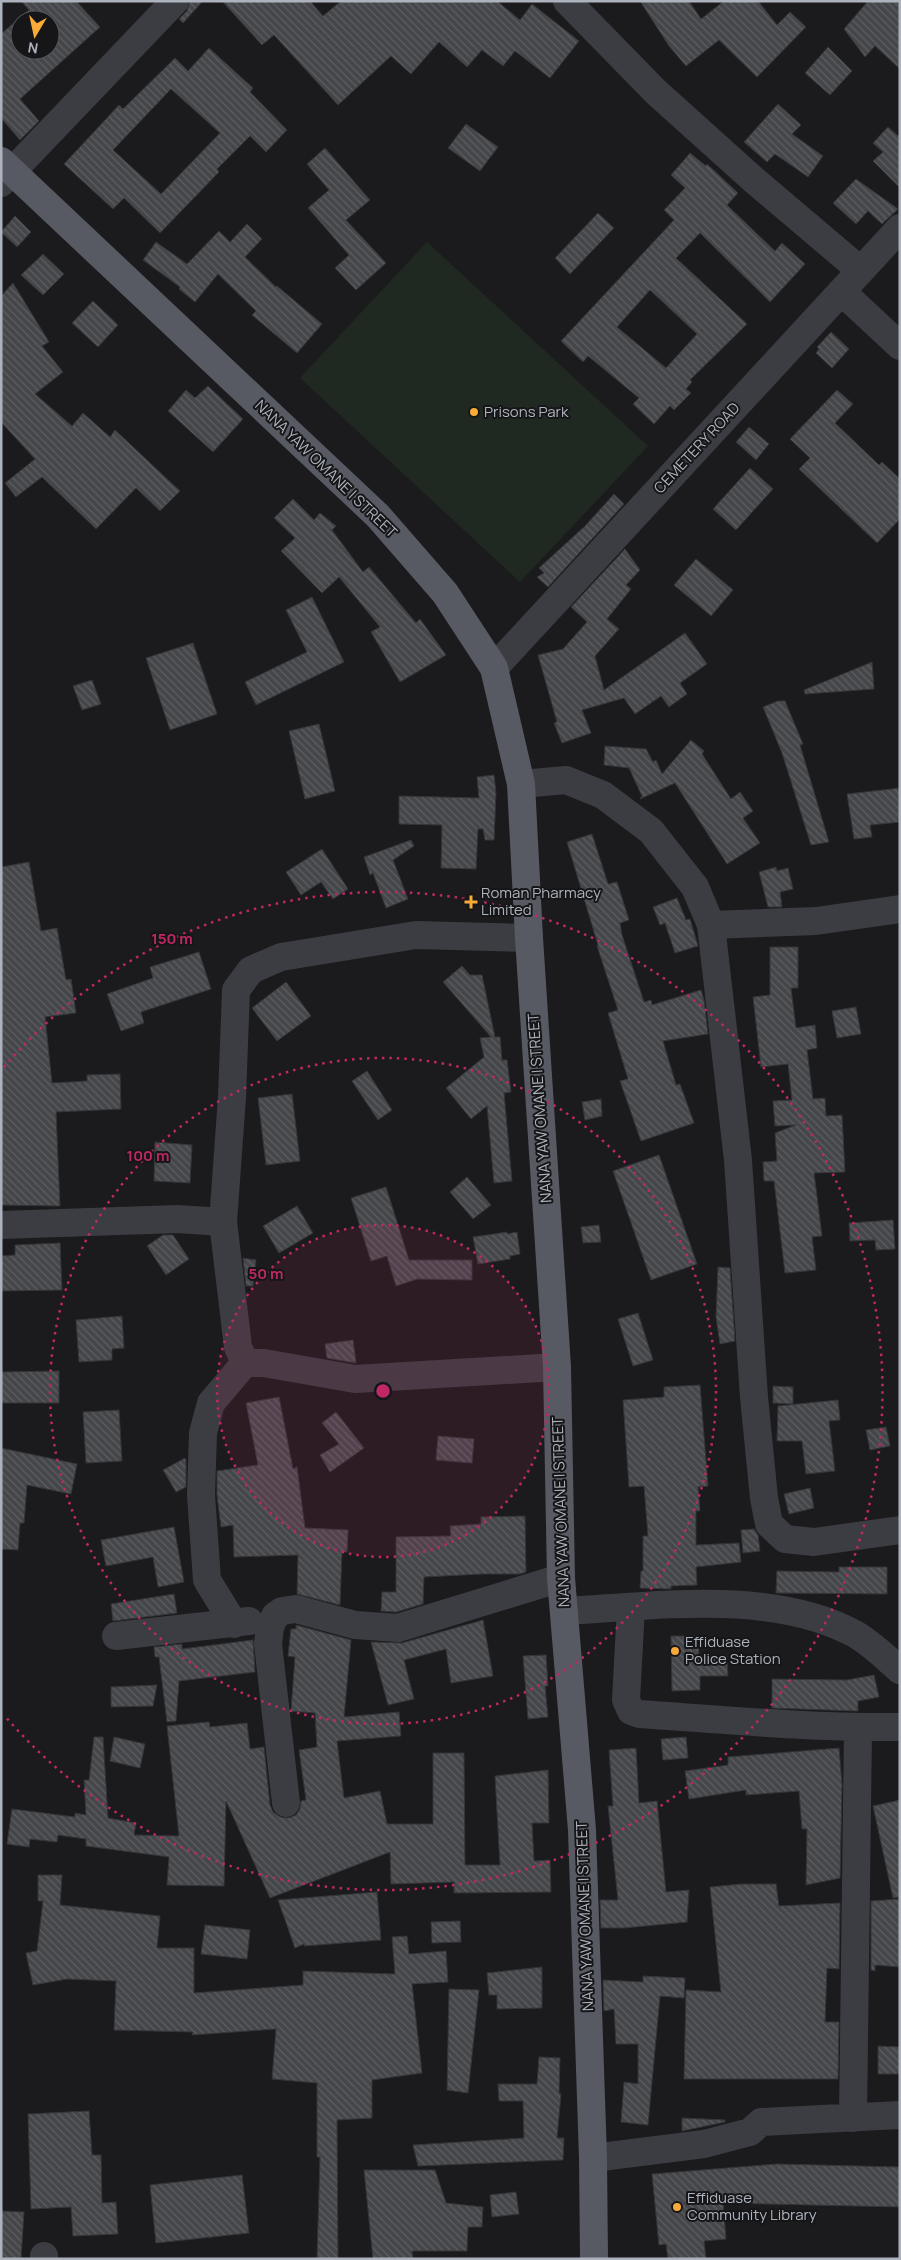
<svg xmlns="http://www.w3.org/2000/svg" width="901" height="2260" font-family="Manrope,sans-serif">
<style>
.park{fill:#202921}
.building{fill:url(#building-back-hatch);stroke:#353539;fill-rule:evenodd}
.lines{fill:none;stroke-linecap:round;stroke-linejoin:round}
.minor{stroke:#3c3d42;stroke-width:28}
.major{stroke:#575a62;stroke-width:28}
.ring{fill:none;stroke:#c02865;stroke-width:2.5;stroke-dasharray:2.5 5}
.poi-dot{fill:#f8ab38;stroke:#161618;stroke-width:2}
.labels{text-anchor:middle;stroke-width:4;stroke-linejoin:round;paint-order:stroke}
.poi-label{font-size:15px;fill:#adb3bd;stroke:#161618;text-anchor:start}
.street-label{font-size:15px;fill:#adb3bd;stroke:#161618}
.centre{fill:#c02865;stroke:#161618;stroke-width:2.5}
.ring-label{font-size:15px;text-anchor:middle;font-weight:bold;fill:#c02865;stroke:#161618;stroke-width:4;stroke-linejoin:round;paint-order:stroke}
</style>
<defs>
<pattern id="building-back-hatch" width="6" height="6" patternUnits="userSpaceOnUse" patternTransform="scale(1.25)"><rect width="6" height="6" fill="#45464a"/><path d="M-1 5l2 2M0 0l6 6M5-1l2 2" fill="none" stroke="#5d5e62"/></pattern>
</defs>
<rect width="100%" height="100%" fill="#1b1b1d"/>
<!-- park -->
<path class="park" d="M427,242L648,446L520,582L300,378Z"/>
<!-- building -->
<path class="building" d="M21,1H76L100,27L20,99L39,121L20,140L1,118V34L29,10ZM20,20H50V50H20Z
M190,1H203L183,23L179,19L187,11Z
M222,1H310L323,16L341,1H497L520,20L532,4L579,41L550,78L515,51L503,66L482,50L467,67L439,42L411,74L391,56L338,105L274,35L262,45Z
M640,1H689L701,19L724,1H758L777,25L790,12L806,27L757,77L719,40L686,66L669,46Z
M868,1H900V69L875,46L865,57L844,29Z
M828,47L852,71L830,95L805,73Z
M209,48L253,88L250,92L287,130L266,152L250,136L217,169L219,172L160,233L124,198L113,209L64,164L119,105L123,109L175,58L188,71ZM171,89L220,133L161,194L113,150Z
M778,104L801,125L792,134L823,156L808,177L775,154L767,162L744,142Z
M466,124L498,147L480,171L448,148Z
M888,127L898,136L900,134V188L873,161L883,152L873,143Z
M325,148L370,200L346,220L386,263L356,290L335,268L349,255L308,208L329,190L307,164Z
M690,153L706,166L707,164L738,193L727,205L775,251L782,243L805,264L770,302L700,233L676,258L747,324L690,380L692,382L686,389L691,393L674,410L670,406L654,424L633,404L639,398L588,356L583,362L561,341L674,220L664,210L685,188L671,175ZM650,290L697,334L666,368L617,327Z
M856,179L898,209L882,224L868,211L856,224L833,203Z
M598,213L614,228L570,274L555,258Z
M15,216L31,232L17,247L1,232Z
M247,224L262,239L245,257L276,287L277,286L322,324L297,353L252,315L256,311L218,274L195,302L179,289L180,287L143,260L156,242L187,264L219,231L230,242Z
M43,254L64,274L43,295L21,275Z
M13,283L49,342L42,346L63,372L35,394L72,426L83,413L110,437L115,430L180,491L160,511L136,488L96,529L42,477L16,497L5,483L35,459L1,422V296Z
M93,301L118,325L98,347L72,323Z
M831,332L849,349L832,368L816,353L819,349L817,347Z
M208,386L243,419L213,452L168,411L186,390L195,398Z
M837,390L853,404L835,423L879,465L882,462L900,479V519L877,543L799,469L810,458L790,439Z
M749,427L769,444L756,460L736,442Z
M750,468L773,489L736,530L713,509Z
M614,494L624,504L548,587L537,577L544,573L539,568L585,526Z
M293,499L314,520L320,513L336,526L332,530L363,572L369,567L416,623L420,619L446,655L400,682L371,632L380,627L339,577L322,593L281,551L295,538L274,518Z
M625,549L640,570L626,585L631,589L607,619L619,629L595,656L604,690L685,633L707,664L680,683L687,694L669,707L661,696L635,714L624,698L582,710L591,733L562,743L554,723L557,722L538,655L563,649L587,622L571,607Z
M696,559L733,590L711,616L674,585Z
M312,597L344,662L256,705L245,682L307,652L286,610Z
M193,643L217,714L170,730L146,658Z
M872,662L874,689L805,694L804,690Z
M92,680L101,704L82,710L73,686Z
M778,701H785L803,744L800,745L829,842L811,845L782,753L763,707Z
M319,724L335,791L305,799L289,731Z
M691,740L704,751L702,754L731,799L740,792L753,811L743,818L760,843L727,864L675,783L640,799L642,796L629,768L604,765L605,746L646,749L653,762L656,760L662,774Z
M494,775L496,793L494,840H485L483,829H478L476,869L441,868L442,825L399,824V796L479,798L477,777Z
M900,788V822L870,825L872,837L854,839L847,794Z
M592,834L608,884L617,882L629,920L620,923L622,935L644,1002L651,1000L652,1005L701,990L704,1000L708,1034L663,1041L676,1085L680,1084L694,1123L641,1141L620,1081L628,1079L608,1013L618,1010L597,946L598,945L567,842Z
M411,840L414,846L393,860L408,899L386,908L373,873L370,875L364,857Z
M322,849L348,889L333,899L321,882L301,895L286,872Z
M29,862L41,931L57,928L66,980L71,979L76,1013L45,1017L52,1083L87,1081V1075L120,1074L121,1109L56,1112L60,1206L1,1205V867Z
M776,867L777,871L788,868L793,889L780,892L782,907H768L759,872Z
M677,898L686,920L690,919L698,946L675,953L665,923L660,925L653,907Z
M770,947H798V988H791L796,1028L815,1025L817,1048L807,1050L813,1099L825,1098L826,1116L842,1115L845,1172L814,1173L822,1236L812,1237L816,1270L785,1273L774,1181H764L763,1162L777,1161L775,1133L796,1125L775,1126L773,1101L792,1100L788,1064L761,1067L753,997L770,995Z
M199,952L211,989L141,1012L144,1023L121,1031L107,994L153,978L150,967Z
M462,966L470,975H482L495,1037H500L502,1060H507L511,1092L504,1093L512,1181L494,1183L487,1106L471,1119L446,1088L484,1057L480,1038L491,1037L443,982Z
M286,982L311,1016L277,1041L252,1008Z
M856,1007L861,1034L837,1038L832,1011Z
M367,1071L392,1110L378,1120L352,1081Z
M292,1094L300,1161L266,1165L258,1098Z
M601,1099L602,1116L585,1120L582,1102Z
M155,1142L192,1145L190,1183L154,1181Z
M659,1155L697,1264L651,1280L613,1171Z
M467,1177L491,1205L473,1219L450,1192Z
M386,1187L409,1260H472V1280L417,1279L396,1286L387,1256L371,1261L351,1198Z
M297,1206L313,1233L279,1253L263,1226Z
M893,1220L895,1249L876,1250L875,1240L850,1241L849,1223Z
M599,1225L601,1242L583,1243L581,1227Z
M507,1232V1234L517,1232L520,1254L510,1256V1259L478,1264L473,1237Z
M163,1235H173L189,1259L166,1275L147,1246Z
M60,1243L62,1290L1,1291V1256L15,1255V1245Z
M243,1258L256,1260L253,1286H246Z
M718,1267L730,1268L735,1341L720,1344L716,1317Z
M638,1313L653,1360L633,1366L618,1319Z
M122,1316L124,1348L112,1349V1360L79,1362L76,1320Z
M353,1340L356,1363L327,1358L325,1344Z
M59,1371V1403H1V1372Z
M700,1385L708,1486L698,1487L700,1511H696V1545L739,1543L741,1562L696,1567L697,1585L671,1586V1589L640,1588L641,1571H643V1536H648L644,1486L629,1487L623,1400L664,1397V1387Z
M773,1386L793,1387V1404L773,1403Z
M279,1397L293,1469L297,1467L305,1528L348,1530L347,1552H342L340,1605L297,1594L298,1555L234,1557L233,1525L221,1527L217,1495V1471L258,1465L246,1403Z
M838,1400L840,1420L829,1421L835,1471L806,1474L802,1441H777L778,1406Z
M119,1410L122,1461L86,1463L83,1412Z
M336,1412L364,1448L330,1472L320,1455L339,1444L322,1423Z
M886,1427L890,1446L870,1450L866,1430Z
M438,1436L474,1439L472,1463L436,1460Z
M1,1448L77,1464L71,1494L27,1485L24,1523H20L18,1550L1,1549Z
M185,1458L186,1461V1487L176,1492L163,1470Z
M810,1488L814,1508L789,1514L784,1494Z
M525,1516L526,1572L520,1574H482L424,1577L423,1604L396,1612L381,1611L382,1592H396V1537L451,1536L450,1526L481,1524V1517Z
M174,1527L184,1582L158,1587L153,1557L106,1566L101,1540Z
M754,1529L758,1535L760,1551L743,1553L741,1530Z
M839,1567H887V1594L776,1593L777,1571L839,1572Z
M174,1594L177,1613L113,1621L111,1604Z
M483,1620L493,1676L451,1683L446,1649L404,1660L414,1699L388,1705L371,1642L402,1643Z
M296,1625L351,1640L344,1717L399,1712L401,1736L337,1741L344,1798L380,1791L387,1824H433V1753H464L465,1865H500L495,1776L548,1770L549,1823H532L534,1861L550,1860L551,1892L454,1893V1882L391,1884L390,1852L270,1898L226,1801L224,1886L167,1885L169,1857L86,1846V1839L58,1835L57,1842L30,1839L29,1847L7,1844L12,1809L75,1817V1813L86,1815L84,1780H89L94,1737H103L108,1818L136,1823L134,1835L179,1836L167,1726L209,1722L210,1727L247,1723L250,1749L264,1747L270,1805L273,1812L280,1817L288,1818L296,1815L300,1809L301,1801L306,1800L299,1750L317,1747L315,1713L291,1711L295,1657L288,1656L291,1629H296Z
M671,1636H698L699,1656H727L728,1676H700V1690L672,1691Z
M253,1640L255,1672L179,1681L176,1721L167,1722L159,1657H155L154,1647L182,1644V1649Z
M546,1655L548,1686H545L548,1717L528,1719L523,1656Z
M874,1675L879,1697L858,1701V1711L772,1708V1679L847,1680Z
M157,1685L153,1706L111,1707V1687Z
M114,1737L145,1744L140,1768L110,1761Z
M686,1737L688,1758L663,1760L661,1739Z
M636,1748L639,1803L657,1801L666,1892L689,1890L687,1922L624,1928H601L600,1900H618L608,1806H613L609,1750Z
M839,1748L842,1784L840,1878L806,1885L807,1829H802L799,1791L746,1795V1790L689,1799L685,1771L728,1765V1757Z
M900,1800V1897L893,1898L873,1806Z
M38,1875H62L60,1905L160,1916L157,1948H194V1993L303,1985V1971L395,1974L392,1937L407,1936L409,1954L446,1951L448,1982L412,1984L422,2073L372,2080V2118L337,2120L338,2259H317L320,2157H317V2083L272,2079L276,2029L192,2035L193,2032L114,2030L116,1981L67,1979L33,1985L26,1953L37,1951L43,1901H38Z
M742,1884H776L779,1906L840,1903L839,1969L827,1968L825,2022H839L838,2079H684L686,1990L721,1992L710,1887Z
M377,1892L381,1940L304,1946V1944L295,1948L278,1900Z
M900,1899V1967L875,1965V1971L871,1970V1901Z
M460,1921L461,1942L432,1943L431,1922Z
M205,1925L250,1930L247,1959L201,1954Z
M542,1967V2008L497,2009V1995H489L487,1973Z
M643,1976L685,1978L684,1998L660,1996L648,2125L621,2122L624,2082L638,2084V2044H616L614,2009L604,2011L603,1980L643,1982Z
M449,1989L479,1990L468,2093L447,2090Z
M878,2046L900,2047V2074H878Z
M539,2057L560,2058L559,2093L561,2094L557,2138H564L563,2160L418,2166L413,2145L524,2138L523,2101H499L498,2084H537Z
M89,2111L92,2155H101L102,2203L116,2202L118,2234L73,2236L71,2207L31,2209L28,2114Z
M682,2118L725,2120V2122L682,2131Z
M777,2164L900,2167V2207L723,2203L726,2239L704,2241L706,2259H668L666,2244L659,2245L652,2174Z
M364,2170H435L446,2203L483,2207L482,2227H468L467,2251H412L413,2259H373Z
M242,2175L249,2233L156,2243L150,2185Z
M516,2192L519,2214L492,2217L490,2195Z
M1,2211L24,2212L21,2259H1Z"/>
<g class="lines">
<!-- minor -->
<path class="minor" d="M567,1L656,92L755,181L860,270
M1,183L175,1
M842,292L900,346
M494,668L900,228
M521,784L566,780L603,795L651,831L695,887L711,925L816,921L900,909
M711,925L738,1160L754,1397L764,1498L769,1524L785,1539L814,1542L900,1530
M529,938L416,935L281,957L251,970L236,990L232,1097L223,1222L238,1347L245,1363H264L355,1379L557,1367
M1,1225L178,1219L223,1222
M631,1607L626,1700L631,1711L639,1714C726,1720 813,1728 900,1727
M564,1611C656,1606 772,1589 855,1634C871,1643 886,1658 900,1670
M234,1624L207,1580L201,1495L203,1433L211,1403L245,1363
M116,1636L249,1621
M286,1803L268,1644L270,1627L275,1616L282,1611L296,1609L355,1625L398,1628L561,1578
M853,2118L858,1728
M593,2158L704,2144L750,2132L761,2122L900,2115
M44,2256V2259"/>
<!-- major -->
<path class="major" d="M1,161L378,516L445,593L494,668L521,784L529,938L557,1367L561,1578L582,1830L593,2158L594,2259"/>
</g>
<!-- distance rings -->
<circle cx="383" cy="1391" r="166" fill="#c02865" fill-opacity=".12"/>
<g class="ring">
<circle cx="383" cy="1391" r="166"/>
<circle cx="383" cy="1391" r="333"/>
<path d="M4 1067A499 499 0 1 1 4 1715"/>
</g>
<!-- markers -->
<g class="poi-dot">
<circle cx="474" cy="412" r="5"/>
<path d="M468.5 894.5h5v5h5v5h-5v5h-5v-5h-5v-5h5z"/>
<circle cx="675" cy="1651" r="5"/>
<circle cx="677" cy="2207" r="5"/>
</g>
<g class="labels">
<!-- poi labels -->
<g class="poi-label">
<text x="484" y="417">Prisons Park</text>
<text x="481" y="898">Roman Pharmacy<tspan x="481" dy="17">Limited</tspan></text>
<text x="685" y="1647">Effiduase<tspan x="685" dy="17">Police Station</tspan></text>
<text x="687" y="2203">Effiduase<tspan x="687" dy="17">Community Library</tspan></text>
</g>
<!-- street labels -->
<g class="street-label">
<text transform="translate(697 448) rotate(-47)" y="5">CEMETERY ROAD</text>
<text transform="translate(326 469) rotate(44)" y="5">NANA YAW OMANE I STREET</text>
<text transform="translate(540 1108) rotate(-94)" y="5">NANA YAW OMANE I STREET</text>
<text transform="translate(561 1512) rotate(-92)" y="5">NANA YAW OMANE I STREET</text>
<text transform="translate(585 1916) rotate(-92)" y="5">NANA YAW OMANE I STREET</text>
</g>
</g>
<circle cx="383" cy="1391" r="8" class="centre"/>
<g class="ring-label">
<text x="172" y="944">150 m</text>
<text x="148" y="1161">100 m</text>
<text x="266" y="1279">50 m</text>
</g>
<!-- border -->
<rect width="901" height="2260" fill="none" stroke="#adb3bd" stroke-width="5"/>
<!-- north arrow -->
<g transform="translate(35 35) rotate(189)"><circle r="24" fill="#161618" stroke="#52555a"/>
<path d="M0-4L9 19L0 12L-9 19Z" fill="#f8ab38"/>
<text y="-8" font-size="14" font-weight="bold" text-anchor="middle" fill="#adb3bd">N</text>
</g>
</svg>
